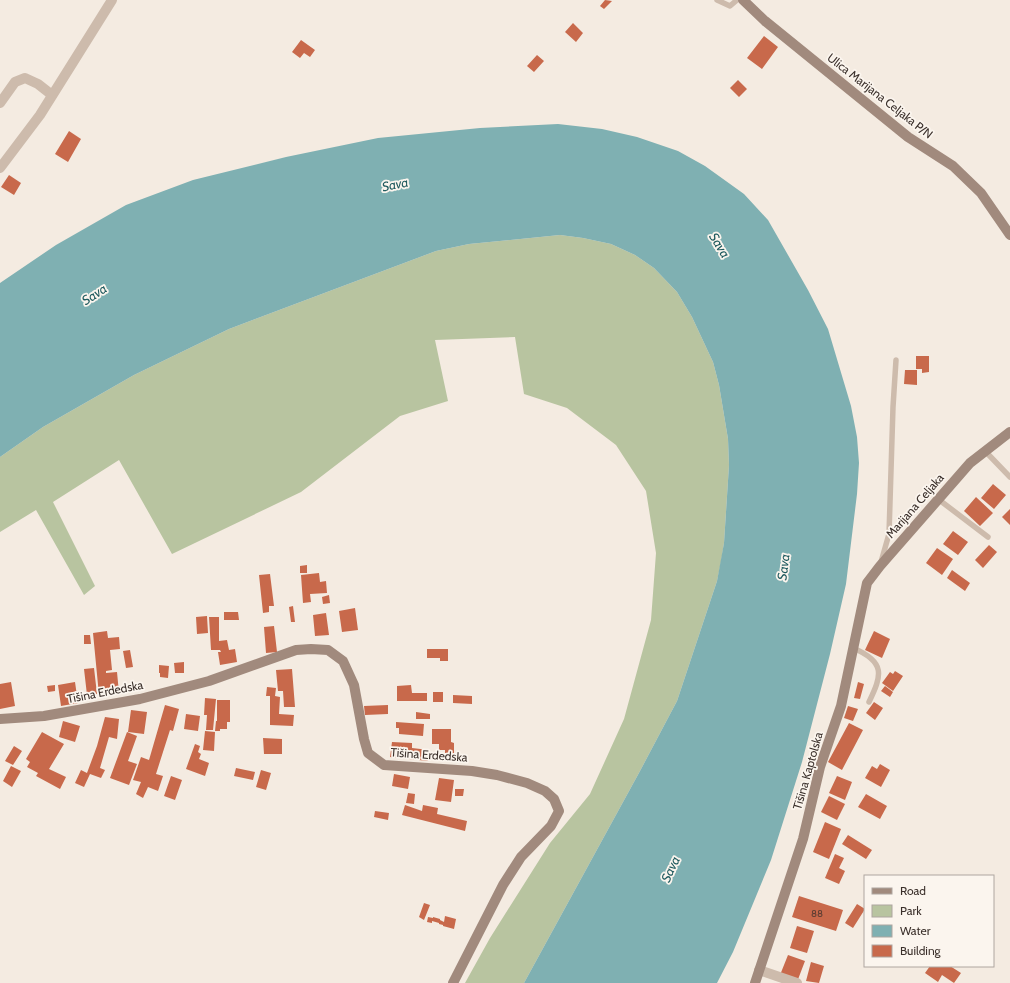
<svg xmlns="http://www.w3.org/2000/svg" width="1010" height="983" font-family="Cabin,sans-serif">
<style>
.green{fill:#b8c4a0}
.water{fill:#7fb0b2}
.building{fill:#c8694b}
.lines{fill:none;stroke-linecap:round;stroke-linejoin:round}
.service{stroke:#cdbbac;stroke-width:5.5}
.minor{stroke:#cdbbac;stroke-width:10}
.tertiary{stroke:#cdbbac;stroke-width:10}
.secondary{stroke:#a18a7d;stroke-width:10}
.labels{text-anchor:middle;stroke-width:3.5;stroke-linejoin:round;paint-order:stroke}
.number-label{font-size:10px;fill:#5e3e33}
.street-label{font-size:12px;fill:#3b302b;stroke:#fbf5ee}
.water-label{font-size:13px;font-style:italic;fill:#1f5a5e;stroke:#fbf5ee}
</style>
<rect width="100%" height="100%" fill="#f4ebe1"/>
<!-- green -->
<path class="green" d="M560,235L583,238L611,244L635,255L654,268L677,292L692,317L713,362L719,385L728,439L729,465L724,543L721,562L717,581L677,701L640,771L524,983H465L490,938L550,843L590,794L624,719L651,620L656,553L646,491L616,445L567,408L524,394L515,337L435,340L448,401L400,416L301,492L172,554L119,460L53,502L95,586L84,595L36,510L0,532V457L43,427L134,375L229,329L436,251L469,244Z"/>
<!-- water -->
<path class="water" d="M558,124L602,129L637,137L678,151L705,166L744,194L768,220L808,290L828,329L851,406L857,437L859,463L857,494L846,584L830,654L802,762L771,860L733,952L717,983H524L640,771L677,701L717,581L724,543L729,465L728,439L719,385L713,362L692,317L677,292L654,268L635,255L611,244L583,238L560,235L469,244L436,251L229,329L134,375L43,427L0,457V283L56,245L126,205L193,180L286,157L378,138L480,128Z"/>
<!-- building -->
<path class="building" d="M605,0L612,1L604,9L600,6Z
M573,23L583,33L576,42L565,32Z
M764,36L778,47L762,69L747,58Z
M301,40L315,50L310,57L304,53L300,58L292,52Z
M537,55L544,61L534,72L527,66Z
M738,80L747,89L739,97L730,88Z
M69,131L81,139L68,162L55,154Z
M9,175L21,183L14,195L1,187Z
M916,356H929V372L922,373V369H916Z
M905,370H917V385L904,384Z
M993,484L1006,495L994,509L981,498Z
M976,497L993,513L980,526L964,511Z
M1010,509V525L1002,517Z
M953,531L968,542L958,555L943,544Z
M989,545L997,552L983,568L975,560Z
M937,548L953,559L942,575L926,563Z
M307,565V573H300V566Z
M952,570L970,583L965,591L947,578Z
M319,573L320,582L326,581L327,593L310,594L311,602L303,603L301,575Z
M270,574L274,606H269V612L263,613L259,575Z
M329,595L330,603L323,604L322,597Z
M293,606L295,622H291L289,607Z
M355,608L358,630L342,632L339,611Z
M224,612H238L239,620H224Z
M326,613L329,635L315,636L313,615Z
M207,616L208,633L197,634L196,617Z
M209,617H219V641L227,640L229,650L235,649L237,662L220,665L218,652H221L220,650H211Z
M274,626L277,652L266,653L264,627Z
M107,631L108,638L119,637L120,649L110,650L112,670L106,671V673L117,672L119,693L99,695L93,633Z
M874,631L890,639L882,658L865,650Z
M84,635H90L91,644H84Z
M427,649H448V661H440V658H427Z
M130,650L133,667L126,668L123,651Z
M184,662V673H175L174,663Z
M159,665L169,666L168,678L160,677V673H159Z
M94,668L97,694L87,695L84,669Z
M292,669L295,707H284L283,691H278L276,670Z
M895,671L903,676L893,691L882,683L890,672L893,674Z
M11,682L15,706L0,709V684Z
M75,682L78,703L61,706L58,685Z
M858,682L864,684L860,699L854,698Z
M55,685V691L48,692L47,686Z
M411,685L412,693H427V701H397V686Z
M885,686L893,692L890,697L881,691Z
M267,687L276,688L275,696L280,697L279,714L294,715L293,726L270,725V696H266Z
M433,692H443V702H433Z
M453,695L472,696V704L453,703Z
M205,698L216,699L213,730H206L207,715H204Z
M217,700H230V722H227V729H220V731H215L216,721H217Z
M874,702L883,708L875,720L866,713Z
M165,705L179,709L173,731L170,730L156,774L163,776L158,791L148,787L143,798L136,794L141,782L133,780L141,757L149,760Z
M388,705V714L365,715L364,706Z
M848,706L858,709L853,721L844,718Z
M131,710L147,712L144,734L128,732Z
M416,712L430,714V719H416Z
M186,714L200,716L198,731L184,729Z
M105,717L119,719L117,739L109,737L100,768L105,770L101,778L90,774L84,787L75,783L81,770L87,773L97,746Z
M63,721L80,726L75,742L59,737Z
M396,722L424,724L423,736L399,734V728H396Z
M849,723L863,730L842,770L828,762Z
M432,729H451V742L454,743V753H445V750H439V744H432Z
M205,731L215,732L214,751L203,750Z
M42,732L64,744L49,769L66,777L60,789L36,776L38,773L27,767L30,762L26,759Z
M127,732L137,736L128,761L137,764L129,785L110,778Z
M263,738L282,739V754H264Z
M392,742L412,743V748L429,750L428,761L390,757Z
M195,744L200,746L198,752L201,754L199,759L209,763L205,776L186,769Z
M14,746L22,751L13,765L5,761Z
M880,764L890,770L881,787L865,778L872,766L877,769Z
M11,766L21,771L12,787L3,781Z
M236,768L255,772L253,780L234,776Z
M261,770L271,773L266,790L256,787Z
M394,774L410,777L408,789L392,786Z
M171,776L182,780L175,800L164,796Z
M837,776L852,782L845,800L829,793Z
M439,778L454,780L451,802L435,800Z
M455,789H464L463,796H455Z
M408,793L415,794L414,804L406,803Z
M866,794L887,806L880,819L858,807Z
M829,796L845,804L837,820L821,812Z
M405,805L422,811L423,805L438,808L437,814L467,821L465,831L402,815Z
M375,811L389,813L388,820L374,817Z
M825,822L841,829L829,859L813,852Z
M848,835L872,850L866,859L842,844Z
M835,854L844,858L839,868L845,871L839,884L825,878Z
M799,896L843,910L836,931L792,917Z
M424,903L430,905L424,920L419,917Z
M857,904L865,909L853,928L845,923Z
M445,916L456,919L454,929L443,926V925L439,924V923L432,921V923L427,922L428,917L433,918V917L440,919V920L444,922Z
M797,926L814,931L807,953L790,948Z
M788,955L805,961L797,982L780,975Z
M811,962L824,966L819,983L806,981Z
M930,966H950L961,973L954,983L942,975L938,982L925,973Z"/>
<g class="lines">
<!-- service -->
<path class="service" d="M717,0L730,6L737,0
M985,451L1010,477
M938,499L988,537
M881,562L889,534L893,407L896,360
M853,648C886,662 882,675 869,702"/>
<!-- minor -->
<path class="minor" d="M0,103L15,82L25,78L38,84L52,95
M759,970L797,983"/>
<!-- tertiary -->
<path class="tertiary" d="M0,168L40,115L112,0"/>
<!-- secondary -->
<path class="secondary" d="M743,0L765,21L908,137L953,166L981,193L1010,235
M0,719L44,716L140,699L209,681L296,650L311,649L328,650L343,661L354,685L364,739L368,753L384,765L472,771L497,775L527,783L545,791L554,799L559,811L551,826L521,857L503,885L453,983
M755,983L803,839L820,767L841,706L867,583L880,566L970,463L1010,432"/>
</g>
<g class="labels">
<!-- number labels -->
<g class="number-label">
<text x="817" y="917">88</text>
</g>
<!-- street labels -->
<g class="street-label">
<text transform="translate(880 96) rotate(38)" y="4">Ulica Marijana Celjaka P/N</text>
<text transform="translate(915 506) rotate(-49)" y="4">Marijana Celjaka</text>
<text transform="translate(105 692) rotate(-11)" y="4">Tišina Erdedska</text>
<text transform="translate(429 755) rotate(4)" y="4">Tišina Erdedska</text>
<text transform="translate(808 771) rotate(-74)" y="4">Tišina Kaptolska</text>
</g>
<!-- water labels -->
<g class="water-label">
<text transform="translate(395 184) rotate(-11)" y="5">Sava</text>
<text transform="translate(720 245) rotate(59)" y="5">Sava</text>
<text transform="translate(94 294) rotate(-33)" y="5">Sava</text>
<text transform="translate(783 567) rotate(-83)" y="5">Sava</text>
<text transform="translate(670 869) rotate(-65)" y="5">Sava</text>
</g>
</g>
<!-- legend -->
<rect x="864" y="875" width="130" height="92" fill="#fbf5ee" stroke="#aea6a0"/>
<rect x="872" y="888" width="20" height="6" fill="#a18a7d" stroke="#aea6a0"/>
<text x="900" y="895" font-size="12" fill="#3b302b">Road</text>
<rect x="872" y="905" width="20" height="12" fill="#b8c4a0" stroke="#aea6a0"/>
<text x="900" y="915" font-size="12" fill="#3b302b">Park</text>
<rect x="872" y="925" width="20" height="12" fill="#7fb0b2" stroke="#aea6a0"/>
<text x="900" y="935" font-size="12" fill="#3b302b">Water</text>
<rect x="872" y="945" width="20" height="12" fill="#c8694b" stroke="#aea6a0"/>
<text x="900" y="955" font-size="12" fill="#3b302b">Building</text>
</svg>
